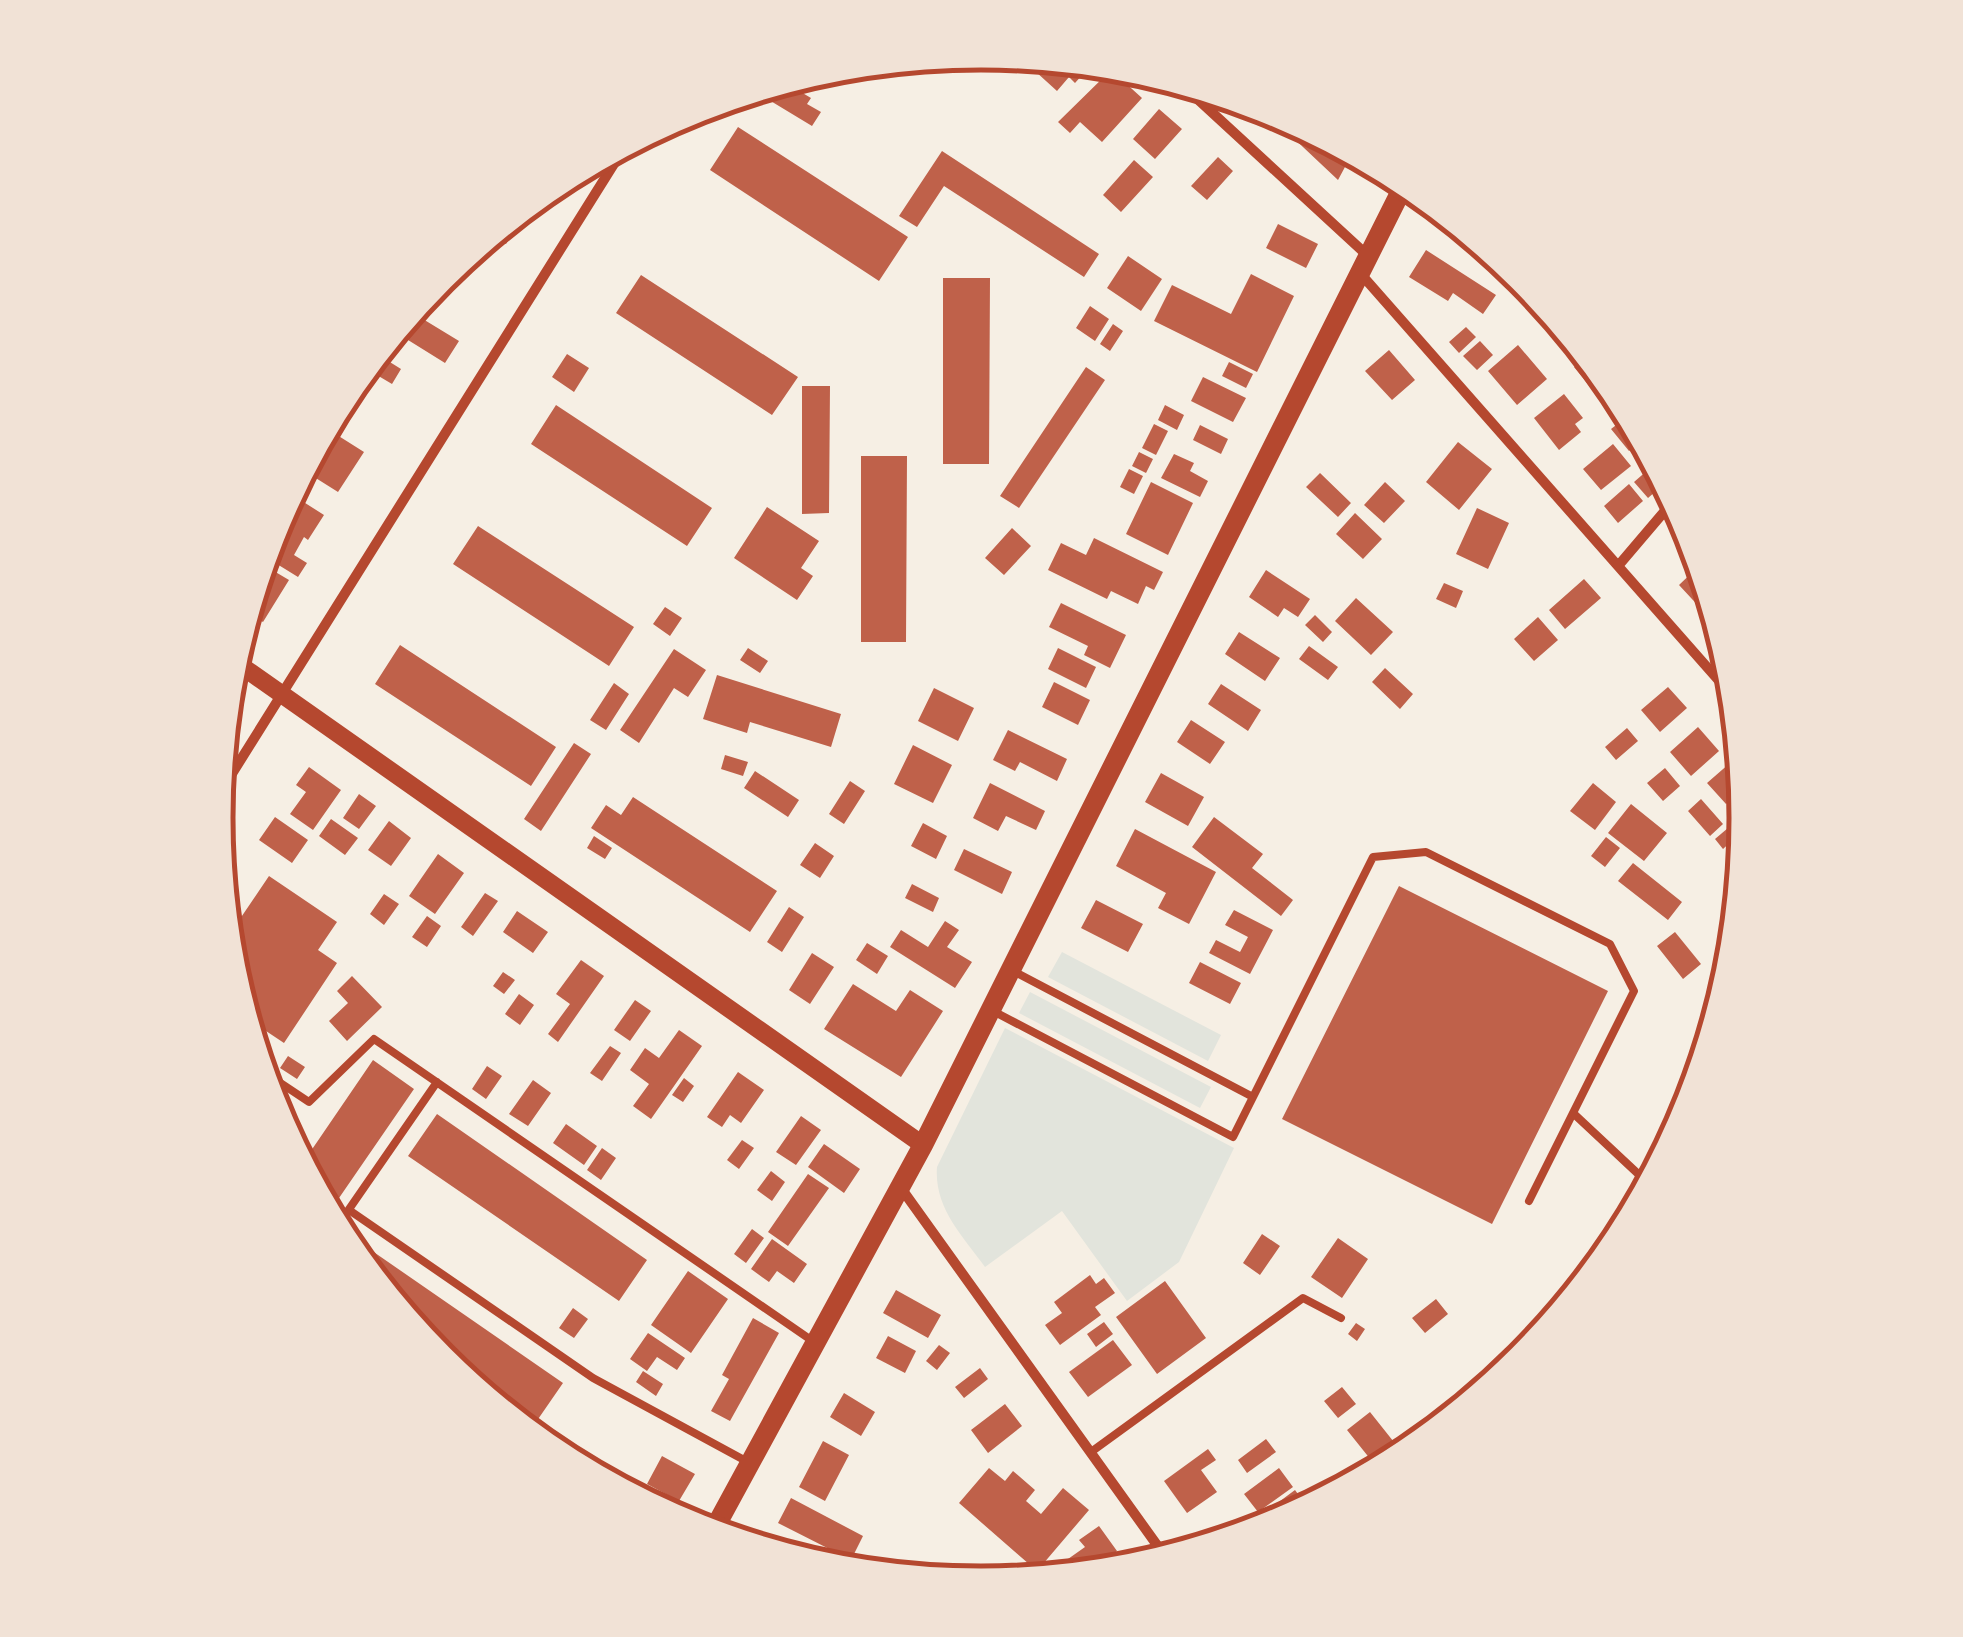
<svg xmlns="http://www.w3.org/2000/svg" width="1963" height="1637" font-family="Rubik,sans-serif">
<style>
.green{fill:#e2e4dc}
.building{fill:#bf614a}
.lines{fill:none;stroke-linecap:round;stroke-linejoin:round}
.service{stroke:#b5482f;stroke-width:8}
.minor{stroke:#b5482f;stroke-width:10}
.tertiary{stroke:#b5482f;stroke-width:18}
.secondary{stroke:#b5482f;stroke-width:20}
.rim{fill:none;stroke:#b5482f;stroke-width:5}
</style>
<rect width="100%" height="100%" fill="#f6efe4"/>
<!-- green -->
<path class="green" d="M1062,952L1221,1035L1208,1061L1048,977Z
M1030,992L1211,1087L1200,1108L1019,1013Z
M1005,1028L1234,1148L1179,1262L1127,1301L1062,1211L985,1267C962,1235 934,1208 937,1167Z"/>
<!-- building -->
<path class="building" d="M1047,59L1054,65L1059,60L1093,63L1075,83L1069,77L1057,91L1035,71Z
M1111,70L1142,98L1102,142L1080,122L1070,133L1058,122Z
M784,82L811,98L807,104L821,112L812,126L754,91Z
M1159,109L1182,129L1155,159L1133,139Z
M1295,122L1353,152L1338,180L1286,131Z
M738,127L908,237L879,281L710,170Z
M942,151L1099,254L1084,277L944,186L917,227L899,216Z
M1218,157L1233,171L1207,200L1191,186Z
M1134,160L1153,177L1121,212L1103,195Z
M515,215L521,219L506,244L491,235Z
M1278,224L1318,244L1306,268L1266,248Z
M1426,250L1496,295L1483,314L1453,293L1448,301L1409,277Z
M1128,256L1162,279L1141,311L1107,288Z
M1251,274L1294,296L1257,372L1154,321L1172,285L1231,314Z
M641,275L798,377L772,415L616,313Z
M943,278H990L989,464H943Z
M1543,301L1561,323L1554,329L1536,308Z
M1090,306L1109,319L1095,341L1076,328Z
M413,313L459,341L445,363L400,335Z
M1113,324L1123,331L1110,351L1100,344Z
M1466,327L1476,337L1459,353L1449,342Z
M1480,341L1493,355L1477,370L1463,356Z
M1518,345L1547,379L1517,405L1488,371Z
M1389,350L1415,380L1392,400L1365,371Z
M377,354L401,369L392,384L365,368Z
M567,354L589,368L574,392L552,377Z
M1589,357L1609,382L1595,393L1574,367Z
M1229,362L1253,374L1246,388L1222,376Z
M1086,367L1105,380L1019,508L1000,496Z
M1203,377L1246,398L1233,422L1191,401Z
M802,386H830L829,513L802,514Z
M1564,394L1583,418L1575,424L1581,432L1559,450L1534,418Z
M556,405L712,508L687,546L531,444Z
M1165,405L1184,415L1177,430L1158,420Z
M1628,416L1643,439L1629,451L1611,429Z
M1154,424L1168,431L1156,455L1142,448Z
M1200,425L1228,439L1221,454L1193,440Z
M326,428L364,452L338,492L303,470Z
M1458,442L1492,469L1459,510L1426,482Z
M1613,444L1631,466L1601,490L1583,469Z
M1139,452L1153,459L1146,473L1132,466Z
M1174,454L1194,463L1190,471L1208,481L1200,497L1161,478Z
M861,456H907L906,642H861Z
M1129,469L1143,476L1134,494L1120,487Z
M1649,469L1663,485L1648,498L1634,482Z
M1320,473L1351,503L1338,517L1306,487Z
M1151,482L1193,503L1168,555L1126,534Z
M1385,482L1405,501L1384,523L1364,505Z
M1629,484L1643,501L1618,523L1604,506Z
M291,494L324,515L308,540L304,537L294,555L307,563L298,577L264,556L274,525Z
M767,507L819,541L801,568L813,576L797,600L734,558Z
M1477,508L1509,523L1488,569L1456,554Z
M1355,513L1382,539L1363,559L1336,534Z
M478,526L634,627L609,666L453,564Z
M1012,528L1031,546L1004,575L985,558Z
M1094,538L1163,572L1154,590L1146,586L1138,604L1111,591L1107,599L1048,570L1061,543L1086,555Z
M262,564L289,580L263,622L247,612Z
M1701,564L1713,604L1704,612L1679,585Z
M1266,570L1310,599L1298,617L1284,608L1278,617L1249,597Z
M1584,579L1601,598L1565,629L1549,610Z
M1444,583L1463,591L1456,608L1436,599Z
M1356,598L1393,632L1371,655L1335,621Z
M1061,603L1126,635L1110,668L1084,655L1088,646L1049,627Z
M665,607L682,618L670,636L653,624Z
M1315,615L1332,632L1323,642L1305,625Z
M1538,617L1558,640L1534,661L1514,639Z
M1239,632L1280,658L1265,681L1225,654Z
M400,645L556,747L531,786L375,684Z
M1309,646L1338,667L1328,680L1299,659Z
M748,648L768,661L760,673L740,660Z
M1058,648L1096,667L1086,688L1048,669Z
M674,649L706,670L688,697L674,688L639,743L620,730Z
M1385,668L1413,694L1400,709L1372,682Z
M717,675L841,714L831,747L750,722L747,733L703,719Z
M1054,682L1090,700L1078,725L1042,707Z
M614,683L629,694L606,730L590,720Z
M1221,684L1261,710L1248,731L1208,704Z
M1668,687L1687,708L1660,732L1641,710Z
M934,688L974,708L958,741L918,721Z
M1191,720L1225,742L1210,764L1177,742Z
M1698,727L1719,751L1691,776L1670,752Z
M1627,728L1638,741L1616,760L1605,747Z
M1008,730L1067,759L1057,781L1020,762L1015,771L993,760Z
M574,743L591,754L541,831L524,819Z
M913,745L952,765L933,803L894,784Z
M725,755L748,762L743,776L721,769Z
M1738,756L1742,760L1744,787L1726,804L1707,783Z
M309,767L341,790L313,830L290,814L306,792L296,785Z
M1665,768L1680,786L1663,801L1647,783Z
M755,771L799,800L788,817L744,788Z
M1161,773L1204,797L1188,826L1145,802Z
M850,781L865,791L844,824L829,814Z
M990,783L1045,811L1036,830L1006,816L998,831L973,818Z
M1593,783L1616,802L1595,830L1570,811Z
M359,794L376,806L359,829L343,818Z
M633,797L777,891L750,932L591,828L606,805L621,815Z
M1701,799L1723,824L1710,836L1688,811Z
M1631,804L1667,833L1644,861L1608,833Z
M275,817L308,840L292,863L259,840Z
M1214,817L1263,854L1252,868L1293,900L1281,916L1192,847Z
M331,819L358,838L345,855L319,836Z
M389,821L411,838L391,866L368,850Z
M923,823L947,836L936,859L911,846Z
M1728,828L1736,837L1723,849L1715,839Z
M1135,829L1216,872L1189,924L1158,908L1166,893L1116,866Z
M594,836L612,848L605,859L587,848Z
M1606,837L1620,848L1605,867L1591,856Z
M815,843L834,856L820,878L800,865Z
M964,849L1012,872L1002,894L954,870Z
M438,854L464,873L435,914L409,896Z
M1633,863L1682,902L1668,920L1618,881Z
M269,876L337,922L318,950L337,963L284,1043L245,1017L230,967L227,938Z
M912,884L939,898L933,912L905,898Z
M1399,886L1608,991L1492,1224L1282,1119Z
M485,893L498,901L473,936L461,927Z
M384,894L399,904L384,925L370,914Z
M1096,900L1143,924L1128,952L1081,928Z
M789,907L804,917L782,952L767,942Z
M1234,910L1273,930L1250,974L1209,953L1216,940L1240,952L1248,937L1225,925Z
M517,911L548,932L533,953L503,932Z
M427,916L441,926L427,947L412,937Z
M945,921L959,930L947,947L972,962L955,988L890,947L901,930L928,947Z
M1675,932L1701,964L1683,979L1657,946Z
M867,943L888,956L877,974L856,960Z
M812,953L834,967L810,1004L789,990Z
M581,960L604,976L558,1042L548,1034L570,1004L556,994Z
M1200,962L1241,983L1230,1004L1189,983Z
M503,972L515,980L504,994L493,986Z
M352,976L382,1007L347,1041L329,1021L348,1003L337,991Z
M1730,976L1719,1015L1705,1003Z
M853,984L896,1011L910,990L943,1011L901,1077L824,1029Z
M519,994L534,1005L520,1025L505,1014Z
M635,1000L651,1011L630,1041L614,1030Z
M679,1030L702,1046L651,1119L633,1106L649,1084L630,1070L645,1048L659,1058Z
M1708,1031L1712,1035L1706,1056L1695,1045Z
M610,1046L621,1053L602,1081L590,1073Z
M288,1056L305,1067L297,1079L280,1068Z
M373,1060L414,1089L328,1214L302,1164Z
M487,1066L502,1076L486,1099L472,1089Z
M738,1072L764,1090L741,1123L730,1115L722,1127L707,1117Z
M684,1078L694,1086L683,1102L672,1095Z
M533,1080L551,1093L528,1126L509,1114Z
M270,1101L289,1114L281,1125L274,1111Z
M437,1114L647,1260L619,1301L408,1156Z
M801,1116L821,1130L796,1165L776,1152Z
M566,1124L597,1146L584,1165L553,1143Z
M742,1140L754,1148L739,1169L727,1160Z
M824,1144L860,1169L844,1193L808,1167Z
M602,1148L616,1158L601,1180L587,1170Z
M771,1171L785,1182L772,1201L757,1190Z
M808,1174L829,1188L788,1246L768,1232Z
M752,1229L764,1238L746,1263L734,1254Z
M1262,1234L1280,1246L1260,1275L1243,1263Z
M352,1237L563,1383L534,1425L439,1359L346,1246Z
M1338,1238L1368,1259L1342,1298L1311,1277Z
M772,1239L807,1264L794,1283L777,1271L769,1282L751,1269Z
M688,1271L728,1299L691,1353L651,1325Z
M1090,1275L1096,1284L1104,1278L1115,1293L1095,1307L1101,1315L1060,1345L1045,1325L1062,1313L1054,1302Z
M1165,1281L1206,1338L1157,1374L1116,1317Z
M896,1290L941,1315L928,1338L883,1313Z
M1436,1299L1448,1314L1425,1333L1412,1318Z
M573,1308L588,1319L574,1338L559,1328Z
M753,1318L779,1333L730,1421L711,1411L729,1379L722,1375Z
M1104,1322L1113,1334L1096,1347L1087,1334Z
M1356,1323L1365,1329L1357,1341L1348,1334Z
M648,1333L685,1358L677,1370L657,1357L647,1371L630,1359Z
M888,1336L916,1351L905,1373L876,1358Z
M1113,1340L1132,1365L1088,1397L1069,1372Z
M939,1345L950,1353L937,1370L926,1361Z
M1514,1359L1518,1364L1503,1376L1499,1371Z
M980,1368L988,1379L964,1398L955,1387Z
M643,1371L663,1384L656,1396L636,1382Z
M1342,1387L1356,1404L1338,1418L1324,1401Z
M844,1393L875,1412L861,1436L830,1417Z
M1005,1404L1022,1426L988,1453L971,1430Z
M1370,1412L1405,1456L1379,1470L1347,1430Z
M1266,1439L1276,1452L1247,1473L1238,1460Z
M823,1441L849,1455L825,1501L799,1487Z
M1208,1449L1216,1460L1201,1470L1217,1492L1187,1513L1164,1481Z
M662,1456L695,1474L679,1501L647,1484Z
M989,1468L1005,1481L1013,1471L1035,1490L1026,1501L1041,1514L1063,1488L1089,1510L1037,1571L959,1503Z
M1279,1468L1293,1487L1258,1512L1244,1494Z
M623,1479L652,1495L647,1504L617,1488Z
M1295,1490L1308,1508L1274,1526L1226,1541Z
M791,1498L863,1536L851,1560L778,1523Z
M1099,1526L1117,1551L1085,1574L1056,1577L1051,1571L1085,1547L1079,1540Z
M775,1539L811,1559L815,1550L849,1568L847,1571L832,1570L768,1550Z"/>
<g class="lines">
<!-- service -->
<path class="service" d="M1717,678L1732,666
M1013,971L1253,1097
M993,1011L1233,1137L1373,857L1426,852L1610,944L1634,991L1529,1201
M261,1070L309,1102L374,1039L814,1342
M1573,1113L1650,1185
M349,1210L593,1378L746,1461
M336,1228L437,1082
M1091,1452L1303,1298L1341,1318"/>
<!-- minor -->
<path class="minor" d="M1179,82L1368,256
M1360,273L1736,700
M1618,566L1675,499
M218,796L627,143
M901,1188L1167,1559"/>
<!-- tertiary -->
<path class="tertiary" d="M233,660L923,1145"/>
<!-- secondary -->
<path class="secondary" d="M712,1533L923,1145L1406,181"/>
</g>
<!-- crop -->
<path d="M0 0H1963V1637H0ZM233 818a748 748 0 1 1 1496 0a748 748 0 1 1-1496 0Z" fill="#f1e2d6" fill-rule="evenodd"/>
<path class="rim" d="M233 818a748 748 0 1 1 1496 0a748 748 0 1 1-1496 0Z"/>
</svg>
